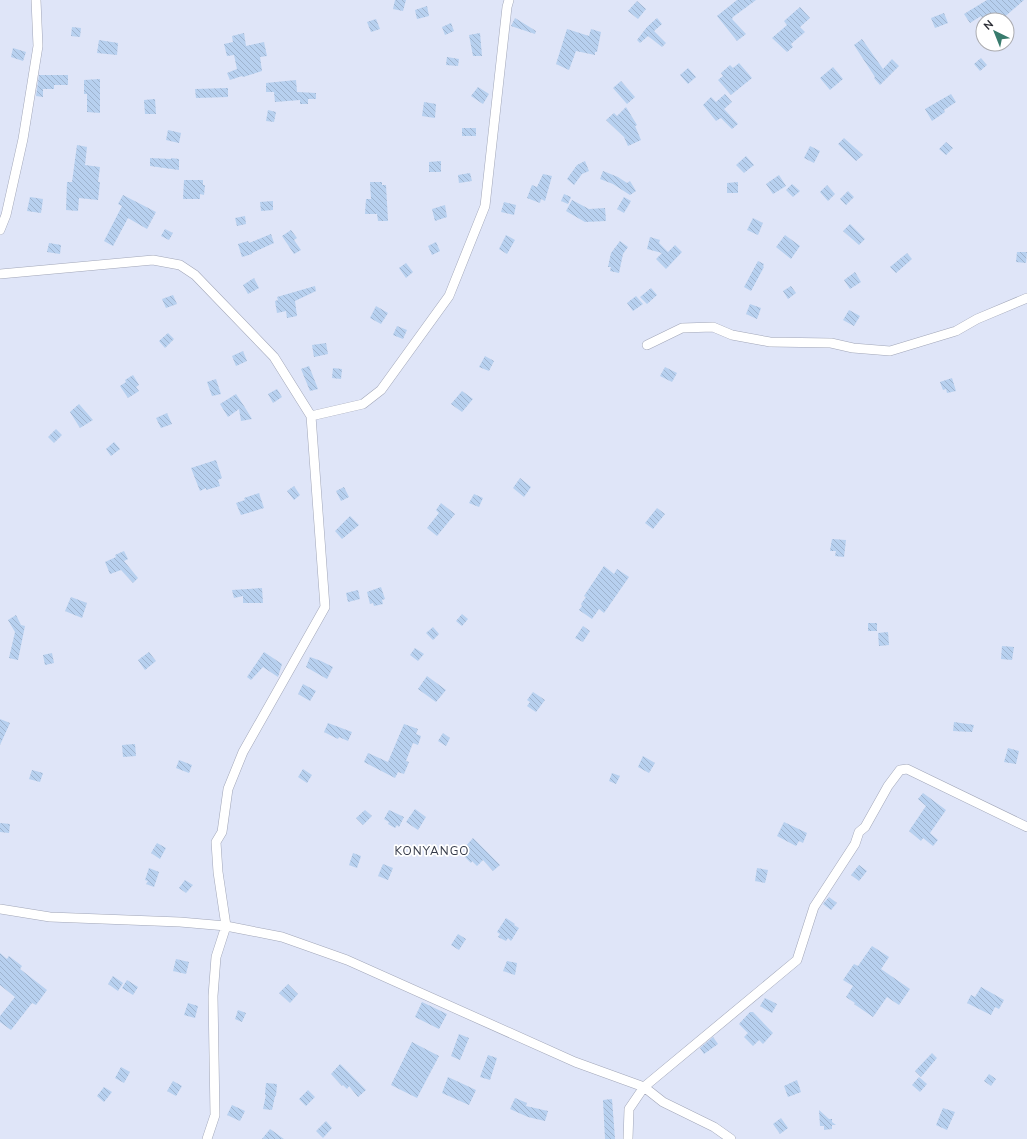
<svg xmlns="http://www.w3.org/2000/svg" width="1027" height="1139" font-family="'Nunito Sans',sans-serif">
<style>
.building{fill:url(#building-back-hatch)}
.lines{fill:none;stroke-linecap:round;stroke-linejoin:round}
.minor-casing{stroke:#a1a6b8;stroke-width:10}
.minor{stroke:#fff;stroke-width:9}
.labels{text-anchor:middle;stroke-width:3.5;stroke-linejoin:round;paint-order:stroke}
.neighbourhood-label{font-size:12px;letter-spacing:1px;fill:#353a49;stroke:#fff}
</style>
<defs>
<pattern id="building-back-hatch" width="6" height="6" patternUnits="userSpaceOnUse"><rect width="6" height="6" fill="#b7d0ef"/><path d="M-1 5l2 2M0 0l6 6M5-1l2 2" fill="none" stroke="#9eb3ce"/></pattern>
</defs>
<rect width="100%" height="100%" fill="#dfe5f8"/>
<!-- building -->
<path class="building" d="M395,0H406L403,11L393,9Z
M737,0H756L733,17L732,19L746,34L737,41L717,16Z
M987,0H1024L1001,20H983L981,16L970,23L964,14Z
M637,1L646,9L638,19L628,11Z
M427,6L429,16L417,19L415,10Z
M800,7L810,18L800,27L805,32L791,44L793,47L787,52L772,38L787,25L784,21Z
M944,13L948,23L935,28L931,18Z
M515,18L536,31L535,34L511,26Z
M657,18L662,24L654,31L666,43L662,47L648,36L640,43L637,40L647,27Z
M376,19L380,29L371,32L367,22Z
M451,23L454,31L445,35L442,27Z
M72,27L81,28L80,37L71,36Z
M567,29L589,36L591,29L601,32L597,52H595V55L576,51L569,70L556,64Z
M244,33L246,46L264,42L267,56L260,57L262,71L243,77L242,76L230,80L227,73L237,69L234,55L227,56L224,44L233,42L232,36Z
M480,33L482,56H473L469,35Z
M862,39L883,69L892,59L899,66L880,85L874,78L875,77L854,45Z
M99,40L118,43L117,55L97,53Z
M13,48L26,52L23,61L11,57Z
M447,57L459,59L458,66L446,65Z
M981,58L987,65L980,71L974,64Z
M739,63L752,78L731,95L718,80L723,76L721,73L730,65L733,68Z
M833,67L843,79L830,90L820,78Z
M688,68L696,77L688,84L680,75Z
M39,75H68V85H54V89H43V97L36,96Z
M100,79V113L87,112V94H84V80Z
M296,80L297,92L316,93V99H308V104H300V100L275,102L274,92H266V83Z
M621,81L635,97L627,104L613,88Z
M478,87L489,94L483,104L471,96Z
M228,88V97L196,98L195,89Z
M725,94L732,102L724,109L738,124L732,129L721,118L716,121L703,105L711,97L716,102Z
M951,94L956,102L944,110L945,112L932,121L925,109Z
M155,99L156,114H145L144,100Z
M424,102L436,104L435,118L422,116Z
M626,107L637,125L635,126L641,140L628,146L624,137L606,120L614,113L617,116Z
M268,110L276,112L274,122L266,121Z
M462,128H476V136H462Z
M168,130L181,133L179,143L166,140Z
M844,138L863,155L856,161L838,144Z
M946,142L953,148L946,155L939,149Z
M77,145L87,147L85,165L100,167L98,182H100L98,200L79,198L78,211L66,210L67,182H72Z
M810,146L820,151L814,163L804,158Z
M746,156L754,165L744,173L736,165Z
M150,158L171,159V158L179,159V170L150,166Z
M441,161V172H429V162Z
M585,161L589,171L582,174L574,185L567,179L577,165Z
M603,171L618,177L627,183L630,181L636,191L630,195L613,184L600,179Z
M470,173L472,181L459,183L458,175Z
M543,174L552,176L545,201L541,199L540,203L527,198L532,185L537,187Z
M779,175L786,186L773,194L766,184Z
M184,180H203V185H205L204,195L200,194V199H183Z
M370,182H382V185H386L388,221H378L377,214H365L366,199H371Z
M738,182V193H727V183Z
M792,184L800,191L793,197L786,190Z
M827,185L835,194L828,201L820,192Z
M848,191L854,197L846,205L840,199Z
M564,194L571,197L568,204L561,201Z
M123,195L156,212L147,229L128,218L113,246L104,241L122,206L118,204Z
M30,197L43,199L41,213L27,211Z
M624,197L631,201L624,213L617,209Z
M572,200L589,209L605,208L606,221L585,222L566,211Z
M273,201V210L261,211L260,202Z
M504,202L516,205L514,215L501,212Z
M445,205L447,217L435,221L432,209Z
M245,216L246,224L237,226L235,218Z
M753,218L763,223L758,235L747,230Z
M850,224L865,239L859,245L843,231Z
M165,229L173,233L169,240L161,236Z
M291,230L297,238L294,240L301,250L294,254L282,236Z
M271,234L274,243L252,253V254L242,257L238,244L248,241L249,243Z
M506,235L515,240L507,254L499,249Z
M785,235L800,246L791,259L776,247Z
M650,237L660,240L659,243L668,252L675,245L682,252L666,269L656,259L662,253L647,249Z
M620,241L628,247L623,254L619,273L610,271L611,267H608L611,253Z
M436,242L440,251L432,255L428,246Z
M49,243L61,245L60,254L47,252Z
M1017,252H1027L1026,263L1016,262Z
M907,253L912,259L896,273L890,267Z
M758,261L764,264L763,266L764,267L751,291L744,287Z
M406,263L413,272L406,278L399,268Z
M855,272L861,282L850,289L844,280Z
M254,278L259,288L248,294L243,285Z
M315,286L316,291L295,301L297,316L287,318L286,311L277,313L275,301L278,300L277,297Z
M791,286L796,293L788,299L783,291Z
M651,288L657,295L647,304L640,297Z
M173,295L177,304L166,308L162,299Z
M636,296L643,304L633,311L627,303Z
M750,304L761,308L757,319L746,314Z
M376,306L388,313L381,324L370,318Z
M849,310L860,316L854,326L843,320Z
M397,326L407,330L403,339L393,335Z
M168,333L174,339L165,348L159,341Z
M326,343L328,354L314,357L312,345Z
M243,351L247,361L236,366L232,356Z
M485,356L494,361L489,371L479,367Z
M309,366L318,389L310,391L301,369Z
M665,367L677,373L672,382L660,376Z
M333,368L342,369L341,379L332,378Z
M133,375L139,385L136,387L139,391L128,398L120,386L126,382L125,380Z
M952,378L956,391L947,393L946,389L943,390L940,382Z
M216,379L221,394L212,396L207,382Z
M277,389L282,397L273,403L268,394Z
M462,391L473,399L462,412L451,404Z
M236,394L244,406L252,419L241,421L239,409L228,417L220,404Z
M79,404L93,420L80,428L70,412Z
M167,413L172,424L161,428L156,418Z
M56,429L62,435L54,443L48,437Z
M114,442L120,449L111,456L106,449Z
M216,460L222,478L218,480L220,486L206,490V488L200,491L191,468Z
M520,478L531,487L524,497L513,488Z
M294,486L300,495L294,500L287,491Z
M344,487L349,497L341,501L336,491Z
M259,493L264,508L241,515L236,503L245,500L244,498Z
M474,494L483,498L479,507L469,503Z
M441,503L455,514L437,536L427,528L439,513L436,510Z
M657,508L665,514L653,529L645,523Z
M350,516L359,525L342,539L335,531Z
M832,539L846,540L844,557L835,556L836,551H830Z
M124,551L128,559L124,561L138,578L133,583L121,570L110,574L105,562L116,557L115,555Z
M604,566L614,574L617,569L629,577L604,613L599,609L592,619L579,610L582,606L581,604L586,597L584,596Z
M381,587L385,599L382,600L383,604L374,606L373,603L370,604L367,592Z
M262,588L263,603H243V596L234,598L232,590Z
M358,590L360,599L348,602L346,593Z
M71,597L87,603L82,618L65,611Z
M462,614L468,619L462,626L456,621Z
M16,615L21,625L25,626L18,660L9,658L15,632L8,620Z
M868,623H877V631H868Z
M583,626L590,631L583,642L575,638Z
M433,627L439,634L433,640L426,633Z
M888,632L889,645L879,646L878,633Z
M1002,646L1014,647L1012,660L1001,659Z
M415,648L424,654L418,661L410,655Z
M149,652L156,661L145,670L138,660Z
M264,652L282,664L278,677L263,667L251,680L247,677Z
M52,653L54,663L45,665L43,655Z
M310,657L321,661L333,667L327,679L306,667Z
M427,676L446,690L436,702L418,689Z
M303,684L316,691L310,701L298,694Z
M533,692L545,700L536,712L527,706L530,702L527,700Z
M0,719L10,723L0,745Z
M954,722L974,725L972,732L953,731Z
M328,723L352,732L348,741L339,737L338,739L324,732Z
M404,724L418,729L416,734L421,736L418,745L413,743L406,761L409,762L404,774L398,772L395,778L364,762L368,753L388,762Z
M443,733L450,738L446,746L438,741Z
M135,744L136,756L123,757L122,745Z
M1008,748L1019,751L1016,764L1004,762Z
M643,756L655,763L649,773L638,767Z
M179,760L192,765L189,773L176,768Z
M303,769L312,775L307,783L298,777Z
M32,770L43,773L40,782L29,779Z
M612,773L620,776L616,784L609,781Z
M923,793L946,810L930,833L938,840L933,846L923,838L921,841L909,831L926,806L918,799Z
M415,809L426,817L418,830L406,822Z
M365,810L372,816L363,825L356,818Z
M389,810L404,817L399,827L397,825L395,828L388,824L389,822L384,819Z
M784,822L807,833L803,843L799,841L796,846L777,836Z
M0,823L10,824L9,833L0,832Z
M473,838L500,865L493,871L483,860L477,866L472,861L471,863L464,856L468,852L464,848Z
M157,843L166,848L160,859L151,853Z
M353,853L361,856L357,868L349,865Z
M383,864L393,868L388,880L378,876Z
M859,865L867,871L859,881L851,875Z
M149,868L159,872L154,887L146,884L148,881L145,880Z
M757,868L768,870L765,883L755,881Z
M185,880L193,885L186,893L179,888Z
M829,897L837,903L831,910L823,904Z
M506,918L515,924L514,925L519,928L511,941L508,938L506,941L498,937L500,934L497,932Z
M458,934L466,939L459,950L451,945Z
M872,946L889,957L881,969L910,989L899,1005L887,997L873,1017L854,1004L855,1003L846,997L853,986L843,980L854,964L858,966Z
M0,953L7,959L9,956L22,966L20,969L47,990L36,1005L32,1003L11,1030L0,1022V1016L15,997L0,985Z
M176,959L189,962L186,974L173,971Z
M507,961L517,963L515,975L503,971Z
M113,976L123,983L118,991L108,984Z
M127,980L138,987L133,995L122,988Z
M288,984L298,994L290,1003L279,993Z
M981,987L1004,1000L999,1009L995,1007L991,1015L967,1003L971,995L975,997Z
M765,998L777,1004L772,1013L760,1006Z
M422,1002L447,1014L439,1029L415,1017Z
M188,1003L198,1006L195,1018L184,1015Z
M238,1010L246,1013L242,1022L235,1019Z
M750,1012H753L773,1033L763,1044L759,1040L753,1046L744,1037L748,1033L739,1024Z
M459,1034L469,1038L460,1060L451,1056Z
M713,1037L718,1044L704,1054L700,1048Z
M412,1042L439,1056L417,1098L391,1085Z
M932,1053L937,1058L921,1077L915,1071Z
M488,1055L497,1058L490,1080L480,1077Z
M340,1064L366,1090L358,1097L349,1086L347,1089L343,1085L342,1086L331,1074Z
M121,1067L130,1072L124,1083L115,1078Z
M989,1074L996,1079L991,1086L984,1081Z
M448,1077L476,1090L469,1105L442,1093Z
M919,1077L927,1084L920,1092L912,1085Z
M797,1080L801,1092L788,1097L784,1086Z
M173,1081L182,1086L176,1096L167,1091Z
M266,1083L277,1084L276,1096H275L272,1110L263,1109L266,1095H265Z
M104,1087L112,1092L104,1102L97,1096Z
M308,1090L315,1097L306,1106L299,1099Z
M515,1098L527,1103L526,1106L548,1111L545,1121L528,1117L510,1109Z
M612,1099L615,1139H605L603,1100Z
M232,1105L245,1111L240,1121L227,1115Z
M943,1108L955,1112L947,1130L936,1125Z
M819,1110L829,1119H832V1122L836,1125H832V1129L824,1130V1126H820Z
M781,1118L788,1128L780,1134L773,1124Z
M326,1121L332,1128L323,1138L316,1131Z
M270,1129L284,1139H262Z"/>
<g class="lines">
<!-- minor casing -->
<g class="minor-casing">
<path id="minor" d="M0,230L6,215L23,139L38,46L36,0
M0,274L153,260L180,265L195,275L274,357L311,416L325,607L243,752L228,789L222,832L216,842L218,872L226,926L216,957L213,996L215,1115L207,1139
M647,345L682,328L713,327L732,335L770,342L831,343L853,348L890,351L956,331L977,319L1027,298
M311,416L363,404L381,390L449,296L485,206L507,7L509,0
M0,909L50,917L180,922L226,926L282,937L347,960L575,1062L644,1087L663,1102L714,1127L731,1139
M628,1139L629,1109L644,1087L797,960L814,907L855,844L859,832L865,827L888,786L900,770L907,769L1027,827"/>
</g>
<!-- minor -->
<use href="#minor" class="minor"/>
</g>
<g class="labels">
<!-- neighbourhood labels -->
<g class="neighbourhood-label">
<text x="432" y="855">KONYANGO</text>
</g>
</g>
<!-- north arrow -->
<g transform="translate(995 32) rotate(317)"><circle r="19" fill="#ffffff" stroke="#ababaf"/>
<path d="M0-3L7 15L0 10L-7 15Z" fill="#387b6d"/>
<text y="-6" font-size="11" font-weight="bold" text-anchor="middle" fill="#2c2e36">N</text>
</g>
</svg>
